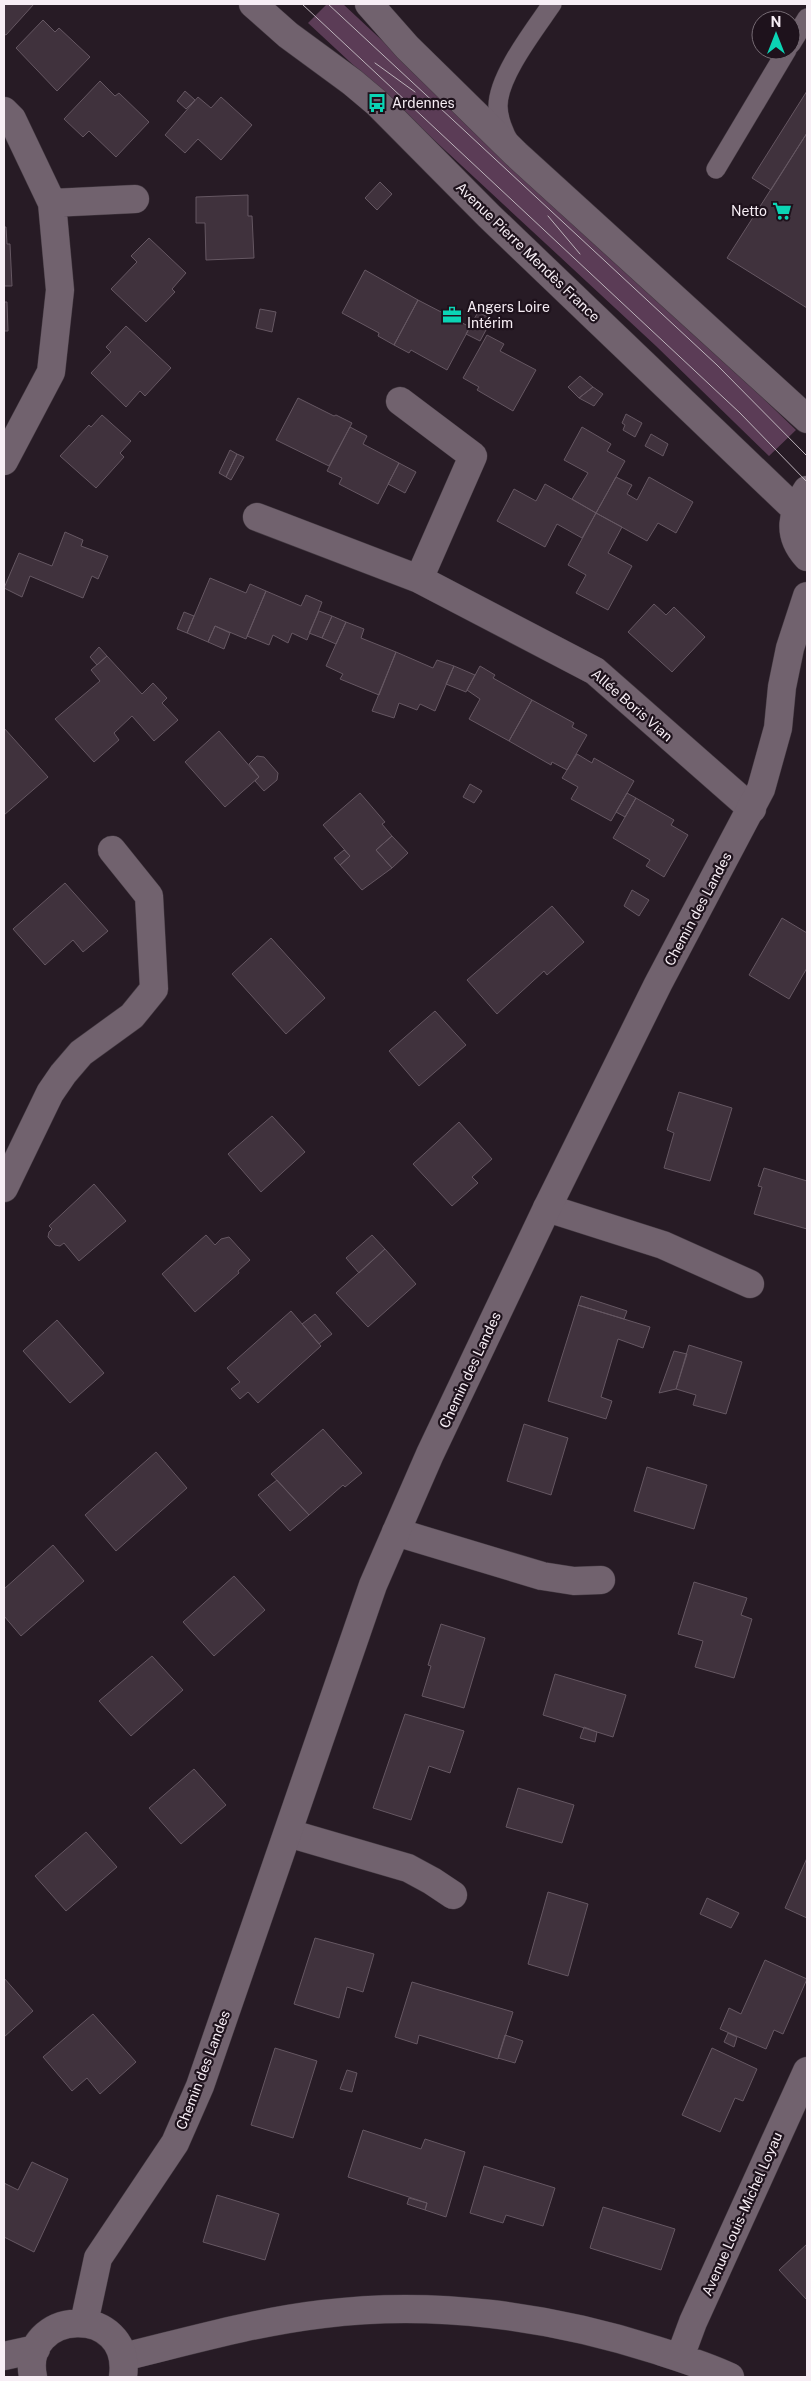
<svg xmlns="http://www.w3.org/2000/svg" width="811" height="2381" font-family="'Public Sans',sans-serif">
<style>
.green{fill:#5b3c56}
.building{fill:#40323d;stroke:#655762}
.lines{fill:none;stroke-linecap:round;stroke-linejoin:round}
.lane-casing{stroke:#433941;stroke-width:20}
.street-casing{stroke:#433941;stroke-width:29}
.secondary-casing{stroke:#433941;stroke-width:29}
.lane{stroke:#71626e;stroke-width:19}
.street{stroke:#71626e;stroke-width:28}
.secondary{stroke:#71626e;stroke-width:28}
.tram{stroke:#bdb3bb;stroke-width:1}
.labels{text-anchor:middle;stroke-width:4.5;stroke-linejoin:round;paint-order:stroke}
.poi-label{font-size:14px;fill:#f7eef5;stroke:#1e121c;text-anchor:start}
.street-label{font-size:14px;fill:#f7eef5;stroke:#1e121c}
</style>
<rect width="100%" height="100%" fill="#271b25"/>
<!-- green -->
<path class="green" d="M327,4H343L681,319L796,430L769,456L656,346L308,23Z"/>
<!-- building -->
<path class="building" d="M4,4H34L6,35L4,34Z
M43,20L55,32L59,28L90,57L57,91L16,48Z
M100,81L115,96L119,93L149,122L116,157L89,131L83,137L64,119Z
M185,91L195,100L186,109L177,101Z
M807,91V133L771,190L752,178Z
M198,97L211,108L221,97L252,125L221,160L198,139L185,153L165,135Z
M807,133V308L727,258Z
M380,182L392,194L377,210L365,198Z
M248,195V216H252L254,258L206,260L205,223H196V197Z
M4,227H6L7,244H10L12,286H4Z
M149,238L186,273L172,289L175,292L146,322L111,289L137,262L131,256Z
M365,270L418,300L394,345L378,336L379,333L342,313Z
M418,300L470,327L447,370L411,350L409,353L394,345Z
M4,302H7L8,331H4Z
M260,309L276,312L272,332L256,328Z
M478,312L492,319L480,341L466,334Z
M126,326L171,368L145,396L140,391L126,407L91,373L111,352L106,347Z
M487,335L504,344L500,351L536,370L513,411L477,390L479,387L463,378Z
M580,376L593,387L579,398L568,387Z
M593,387L603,394L594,406L579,398Z
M298,398L334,416L336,415L352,423L329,466L276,440Z
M626,414L642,423L635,437L623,430L625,425L622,423Z
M102,415L131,441L120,453L124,457L96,488L60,456L89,425L91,427Z
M350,427L367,436L363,444L399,463L378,504L339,484L342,478L327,471Z
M582,427L611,444L607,451L625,461L596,513L572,499L588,473L564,460Z
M651,434L668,444L663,456L645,446Z
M230,450L237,454L226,477L219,473Z
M237,454L244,457L231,480L226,477Z
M399,463L416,472L405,493L388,484Z
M616,477L632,485L627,494L637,500L649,477L693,502L676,533L658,523L647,541L596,513Z
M545,484L596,513L582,538L557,524L545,547L497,521L514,489L536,501Z
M596,513L622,527L608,553L632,566L608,610L576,593L586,575L568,565Z
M65,532L83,540L81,546L108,556L98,579L92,576L83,598L30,576L22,597L4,588L19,553L52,566Z
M210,578L246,593L250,584L266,591L246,639L215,626L208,642L187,633Z
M266,591L301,606L306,595L322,602L307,640L292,633L288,643L273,635L269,645L247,636Z
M654,604L666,615L674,607L705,637L672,672L628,632Z
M319,611L332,616L322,638L309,633Z
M184,612L194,616L187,633L177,629Z
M332,616L346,622L336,644L322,638Z
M346,622L364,629L361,638L396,652L379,695L340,679L343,674L326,666Z
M215,626L230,633L224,649L208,642Z
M99,647L107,656L97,665L90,657Z
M396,652L433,668L437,660L454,666L435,711L420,704L417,710L399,703L394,718L372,711Z
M107,656L142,694L153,683L167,698L162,703L178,720L154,741L132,716L114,733L119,740L94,762L55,719L100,681L91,670Z
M454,666L475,675L466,692L446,684Z
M480,666L495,675L493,678L532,700L509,741L469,719L480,699L467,690Z
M532,700L574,723L572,727L587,735L567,770L552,762L551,765L509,741Z
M4,728L48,777L4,815Z
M219,731L259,777L225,807L185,762Z
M577,754L592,763L594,758L634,781L611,821L571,799L578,787L562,778Z
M257,756L264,757L278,773L277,780L264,791L255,781L259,777L249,764Z
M470,784L482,791L474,803L463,797Z
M360,793L385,822L382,824L392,836L376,850L392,868L362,890L340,865L350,856L323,825Z
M627,793L636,798L625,817L616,812Z
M636,798L674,820L671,825L688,835L664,877L646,866L650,860L613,838Z
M392,836L408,853L392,868L376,850Z
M344,850L350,856L340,865L334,858Z
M65,883L108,931L83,952L73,940L45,965L13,929Z
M632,890L649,900L639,916L624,906Z
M552,906L584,942L547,975L544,971L497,1014L467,980Z
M782,918L807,933V968L789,999L749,975Z
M271,938L325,998L286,1034L232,974Z
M435,1011L466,1045L419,1086L389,1051Z
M679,1092L732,1108L710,1181L664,1168L674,1133L667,1130Z
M272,1116L305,1152L261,1192L228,1154Z
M459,1122L492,1159L472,1177L478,1183L452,1206L413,1164Z
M764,1168L807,1181V1229L754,1214L762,1187L758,1186Z
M94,1184L126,1221L79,1261L64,1243L60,1246L55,1245L48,1237L49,1232L52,1229L49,1226Z
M206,1235L215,1245L221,1239L229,1237L250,1260L238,1271L239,1273L195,1312L162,1274Z
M372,1235L385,1249L359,1273L346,1258Z
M385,1249L416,1284L368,1327L336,1293Z
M581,1296L627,1311L624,1319L578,1305Z
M578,1305L650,1327L643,1348L618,1339L601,1397L612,1401L606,1419L548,1401Z
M291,1311L321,1346L258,1403L248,1392L240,1399L231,1389L240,1382L227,1368Z
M315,1314L332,1334L319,1344L302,1324Z
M57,1320L104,1373L70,1403L23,1351Z
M689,1345L742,1362L726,1414L693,1405L696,1395L676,1389Z
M674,1351L687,1354L676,1389L659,1393Z
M524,1424L568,1438L551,1495L507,1481Z
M323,1429L362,1473L345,1487L343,1485L309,1515L271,1474Z
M156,1452L187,1488L116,1551L85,1515Z
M647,1467L707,1485L694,1529L634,1511Z
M277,1480L309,1515L290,1531L258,1495Z
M53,1545L84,1581L21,1636L4,1616V1589Z
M234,1576L265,1610L214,1656L183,1622Z
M694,1582L747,1598L741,1615L752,1619L734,1678L695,1667L703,1641L678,1634Z
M441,1624L485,1638L464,1708L422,1696L431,1666L428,1665Z
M152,1656L183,1690L131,1736L99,1701Z
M555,1674L626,1695L613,1737L543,1715Z
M405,1714L464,1731L450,1773L429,1766L411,1820L373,1808Z
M584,1727L597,1732L595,1742L580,1738Z
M194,1769L226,1805L181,1844L149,1808Z
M518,1788L574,1805L562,1843L506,1827Z
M86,1832L117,1867L66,1911L35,1876Z
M807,1858V1918L785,1908Z
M548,1892L588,1904L568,1976L528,1964Z
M707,1898L739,1913L731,1928L700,1914Z
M315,1938L374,1954L363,1992L347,1987L339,2018L294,2004Z
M765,1960L807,1979L783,2034L774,2030L766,2049L720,2029L729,2008L741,2014Z
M4,1978L33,2011L4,2037Z
M412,1982L513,2012L498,2059L419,2035L417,2044L395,2037Z
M93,2014L136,2062L100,2094L87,2078L72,2091L43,2057Z
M728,2033L737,2037L734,2047L724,2042Z
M505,2035L523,2041L515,2063L498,2058Z
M275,2048L317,2061L293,2138L251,2125Z
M712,2048L757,2069L743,2101L735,2098L720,2132L682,2115Z
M347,2070L357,2073L352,2092L340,2089Z
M363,2130L421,2149L425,2139L465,2152L446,2217L425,2210L427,2203L348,2177Z
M32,2162L68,2179L34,2252L4,2237V2183L18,2190Z
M484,2166L555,2188L543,2226L506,2215L503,2223L470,2213Z
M217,2195L279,2214L265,2260L203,2242Z
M409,2198L427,2203L425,2210L407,2204Z
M603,2207L675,2229L661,2270L590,2248Z
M807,2244V2300L779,2270Z"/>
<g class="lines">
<!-- lane casing -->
<g class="lane-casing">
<path id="lane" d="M791,44L807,18
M510,143C504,133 498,118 498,106C498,76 535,29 552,4
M716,169L787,50"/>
</g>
<!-- street casing -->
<g class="street-casing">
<path id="street" d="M4,111L12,119L52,203L60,290L51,372L4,461
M52,203L135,199
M400,401L473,456L419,579L595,671L752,809
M257,517L419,579
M4,1188L50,1093L63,1074L81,1053L132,1016L154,989L149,896L112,850
M547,1208L663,1245L750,1284
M396,1532L542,1576L574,1581L601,1580
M288,1833L408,1868L432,1881L453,1895
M123,2357C189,2341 255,2322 323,2314C434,2300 550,2316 656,2350C681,2358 707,2366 730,2377
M680,2357L693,2322L807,2071"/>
</g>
<!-- secondary casing -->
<g class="secondary-casing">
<path id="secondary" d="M253,4L288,35L352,82L377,103L489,216L795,509
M369,4L407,47L516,154L807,419
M807,490C792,513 786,534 807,557
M84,2323L98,2258L175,2143L200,2086L373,1585L396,1532L430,1454L547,1208L658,984L761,789L778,728L782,687L790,648L807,596
M4,2356L36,2349
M33,2377C19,2309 133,2302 123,2377"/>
</g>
<!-- lane -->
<use href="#lane" class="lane"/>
<!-- street -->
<use href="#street" class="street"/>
<!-- secondary -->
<use href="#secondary" class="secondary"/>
<!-- tram -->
<path class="tram" d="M302,4L740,413L807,482
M328,4L717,365L807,456
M375,63L415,92
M548,216L580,254"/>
</g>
<!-- icons -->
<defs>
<g id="bus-bare" transform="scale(1.5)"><path d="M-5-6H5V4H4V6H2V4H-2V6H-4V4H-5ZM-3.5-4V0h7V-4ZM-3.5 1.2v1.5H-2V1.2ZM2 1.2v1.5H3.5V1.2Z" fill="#0bd5b5" stroke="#1e121c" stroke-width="2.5" paint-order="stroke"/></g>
<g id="supermarket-bare" transform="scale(1.5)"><path d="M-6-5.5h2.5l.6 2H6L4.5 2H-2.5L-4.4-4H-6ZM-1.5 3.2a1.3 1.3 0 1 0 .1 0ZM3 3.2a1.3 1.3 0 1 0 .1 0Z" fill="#0bd5b5" stroke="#1e121c" stroke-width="2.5" paint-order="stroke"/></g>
<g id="office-bare" transform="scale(1.5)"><path d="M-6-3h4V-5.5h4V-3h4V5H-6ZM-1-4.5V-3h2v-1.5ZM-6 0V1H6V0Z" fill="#0bd5b5" stroke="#1e121c" stroke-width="2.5" paint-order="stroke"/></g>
</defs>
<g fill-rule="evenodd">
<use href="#bus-bare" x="377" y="103"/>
<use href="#supermarket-bare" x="782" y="211"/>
<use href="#office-bare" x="452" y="315"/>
</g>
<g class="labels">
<!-- poi labels -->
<g class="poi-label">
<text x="392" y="108">Ardennes</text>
<text x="767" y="216" text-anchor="end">Netto</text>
<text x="467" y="312">Angers Loire<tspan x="467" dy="16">Intérim</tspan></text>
</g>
<!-- street labels -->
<g class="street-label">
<text transform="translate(528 252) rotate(44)" y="5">Avenue Pierre Mendès France</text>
<text transform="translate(632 705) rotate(41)" y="5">Allée Boris Vian</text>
<text transform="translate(698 909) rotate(-62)" y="5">Chemin des Landes</text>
<text transform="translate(470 1370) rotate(-65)" y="5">Chemin des Landes</text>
<text transform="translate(203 2070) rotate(-69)" y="5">Chemin des Landes</text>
<text transform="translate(742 2214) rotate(-66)" y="5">Avenue Louis-Michel Loyau</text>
</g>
</g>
<!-- border -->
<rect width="811" height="2381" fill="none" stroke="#f7eef5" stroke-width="10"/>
<!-- north arrow -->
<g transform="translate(776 35)"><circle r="24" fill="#1e121c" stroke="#756a73"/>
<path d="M0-4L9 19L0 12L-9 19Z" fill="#0bd5b5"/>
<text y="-8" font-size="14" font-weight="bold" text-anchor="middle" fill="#f7eef5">N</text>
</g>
</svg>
